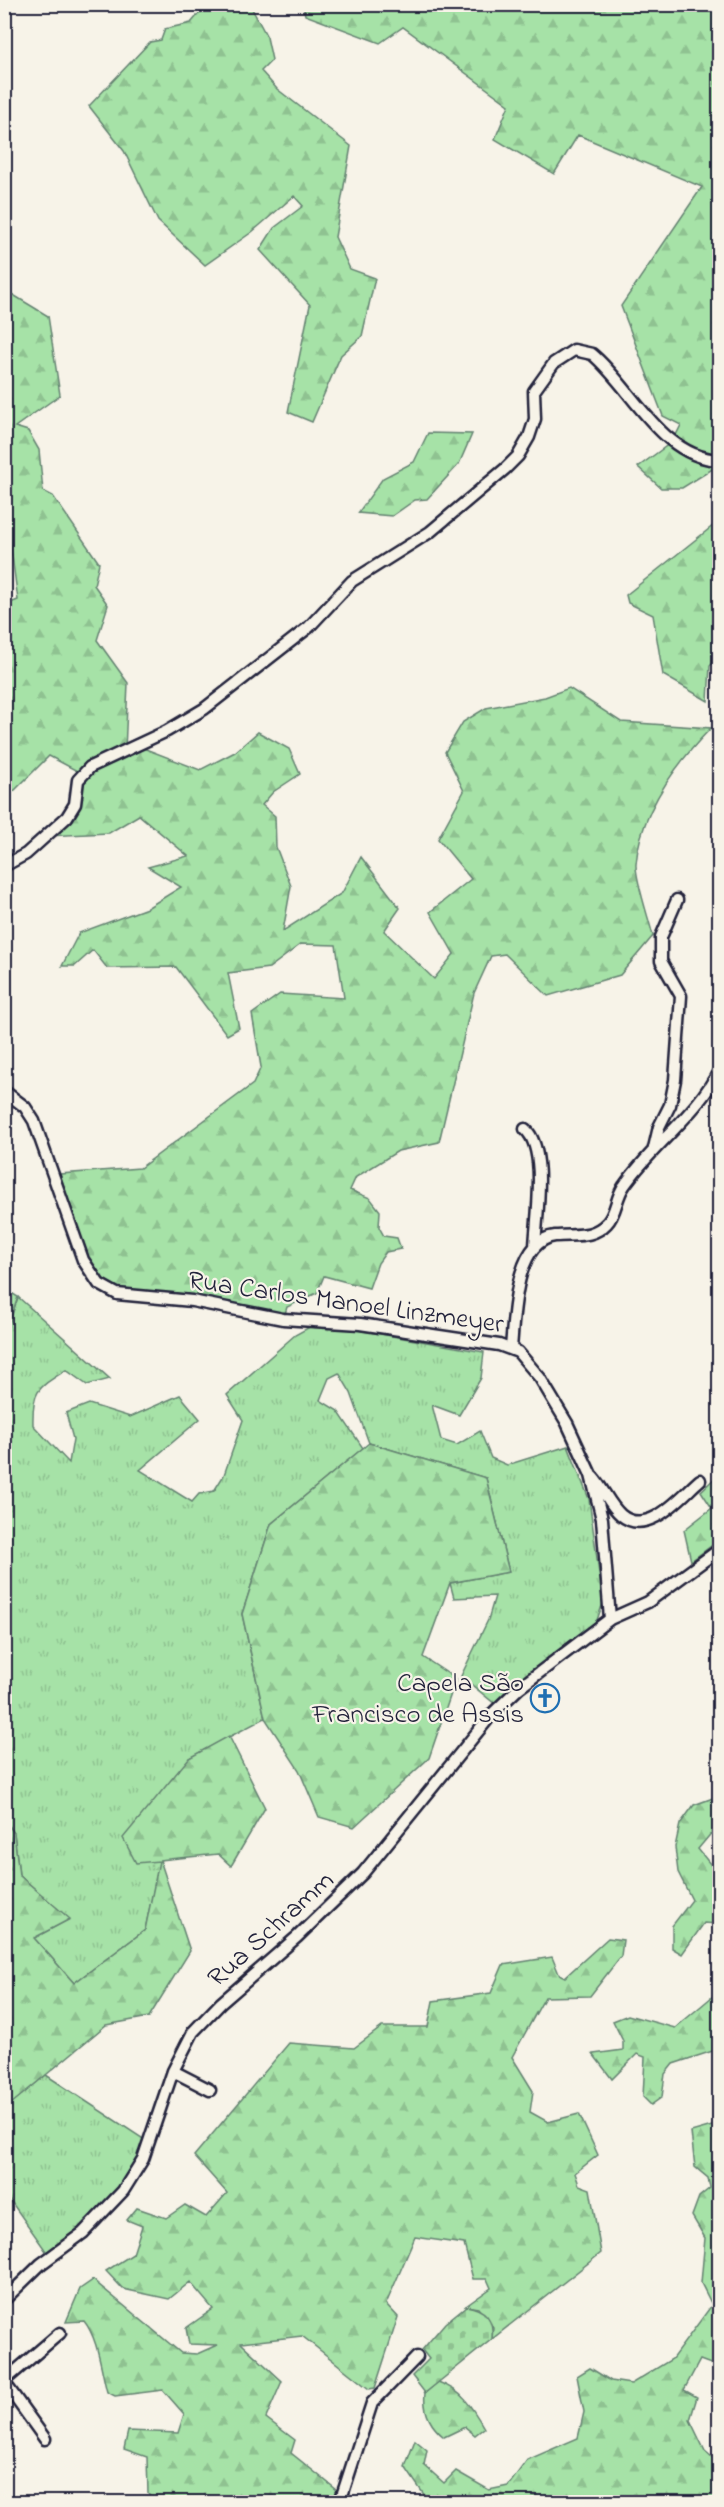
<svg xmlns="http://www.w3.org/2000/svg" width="724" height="2507" font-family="'Indie Flower',sans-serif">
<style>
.grass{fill:url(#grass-tufts);stroke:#648271;stroke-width:1.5}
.forest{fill:url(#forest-firs);stroke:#648271;stroke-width:1.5}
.cemetery{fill:url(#cemetery-stones);stroke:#648271;stroke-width:1.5}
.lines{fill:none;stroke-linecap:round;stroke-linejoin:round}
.minor-casing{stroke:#22223b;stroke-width:15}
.minor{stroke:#f7f3e8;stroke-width:10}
.labels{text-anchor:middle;stroke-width:4.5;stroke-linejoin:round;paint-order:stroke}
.street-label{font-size:27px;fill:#22223b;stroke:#f7f3e8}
.poi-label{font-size:27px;fill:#22223b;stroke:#f7f3e8;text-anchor:end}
</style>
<defs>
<pattern id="grass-tufts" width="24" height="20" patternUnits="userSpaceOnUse" patternTransform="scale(1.5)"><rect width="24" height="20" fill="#a6e2a7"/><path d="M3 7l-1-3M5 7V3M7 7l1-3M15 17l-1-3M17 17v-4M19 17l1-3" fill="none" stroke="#8fc291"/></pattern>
<pattern id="forest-firs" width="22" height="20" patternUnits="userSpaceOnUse" patternTransform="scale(1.5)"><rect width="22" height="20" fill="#a6e2a7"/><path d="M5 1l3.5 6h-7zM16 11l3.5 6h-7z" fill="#8fc291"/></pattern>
<pattern id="cemetery-stones" width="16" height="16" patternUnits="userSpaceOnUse" patternTransform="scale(1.5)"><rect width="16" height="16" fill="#a6e2a7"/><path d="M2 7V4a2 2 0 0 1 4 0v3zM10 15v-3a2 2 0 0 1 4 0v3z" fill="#8fc291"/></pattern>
</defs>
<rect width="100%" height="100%" fill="#f7f3e8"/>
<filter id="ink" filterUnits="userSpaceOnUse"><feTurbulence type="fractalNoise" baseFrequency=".0167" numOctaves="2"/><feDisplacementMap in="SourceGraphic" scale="12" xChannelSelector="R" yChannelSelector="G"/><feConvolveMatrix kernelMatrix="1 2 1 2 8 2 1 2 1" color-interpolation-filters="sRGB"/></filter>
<g filter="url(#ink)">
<!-- grass -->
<path class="grass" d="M18,1297L110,1379L87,1385L66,1370C38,1388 32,1390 33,1425L69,1463L73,1439L66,1413L89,1404L130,1417L180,1395L200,1419L140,1470L192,1502L199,1494L214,1491L224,1475L243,1420L227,1395L295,1335L317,1323L484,1352L481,1378L459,1415L432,1405L441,1440L457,1445L480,1431L491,1458L507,1465L568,1446L589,1499L603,1603L597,1620L587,1630L495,1704L461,1676L488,1620L495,1596L454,1598L450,1583L509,1572L486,1478L369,1443L351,1393L339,1373L329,1378L320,1400L338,1411L363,1448L271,1524L242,1614L265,1718L189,1758L160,1860L145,1930L74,1983L34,1938L69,1919L19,1875L14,1833L5,1820L4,1335Z
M46,2075L145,2140C128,2189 88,2223 48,2254L5,2193L4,2109Z"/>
<!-- forest -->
<path class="forest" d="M207,4L250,5L267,37L272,60L261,71L277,89L351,146L335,237L350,269L375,278L362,336L341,355L312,422L288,412L310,305L260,250L274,228L303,206L294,196L252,232L205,265L158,221L124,151L89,106L150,42L161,40L165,29L191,23Z
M303,5H719V465L682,488H661L638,467L673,441L681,425L663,416L621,306L702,187L578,135L554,174L495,139L509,105L403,27L380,43L305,15Z
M5,290L48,316L60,395L15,427L28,431L39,450L43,491L53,496L99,563L94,585L108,605L97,640L128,683L125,751L138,746L200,770L235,752L258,732L289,749L300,774L273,792L262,805L275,816L276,847L291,886L283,931L342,893L361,857L400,908L384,931L434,979L454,954L430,912L471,879L438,839L464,791L445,752L463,722L486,708L545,697L569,688L621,722L711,728C676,764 640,812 636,864C635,879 649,919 653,936L620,975L548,996L505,954L491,956L474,993L439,1142L398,1151L356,1177L350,1190L370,1198L380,1211L379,1227L384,1236L397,1238L401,1249L386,1252L378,1263L369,1288L324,1276L317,1293L287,1307L284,1317L176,1294L109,1289L91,1270L60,1174L140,1168L253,1084L261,1067L252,1014L280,994L344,998L336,945L301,944L269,968L228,973L239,1028L227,1035L176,967L107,968L93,950L75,966H62L79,933L147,908L181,887L148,867L188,856L139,815L109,833L47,836L67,817L83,774L49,756L5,800V605L18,600L4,498Z
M428,433L472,434L459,464L427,499L415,500L392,516L358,513L383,478L414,462Z
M719,521V657L710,666L708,701L663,675L653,615L628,603L626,595Z
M5,1289L18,1297L5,1335Z
M369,1443L486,1478L509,1572L450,1583L423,1657L456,1679L429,1758L354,1827L319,1817L299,1770L265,1718L242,1614L271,1524Z
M719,1474V1540L691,1561L684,1530L712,1508L701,1491Z
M229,1736L265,1808L231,1866L218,1854L160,1860L190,1951L149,2017L106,2025L5,2109L4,1900L7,1895L4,1892L5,1820L14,1833L19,1875L70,1919L34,1938L74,1983L145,1930L159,1861L136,1863L123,1838L189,1758Z
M713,1798L719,1808V1824L698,1849L719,1875V1924L704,1923L682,1954L672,1948V1926L692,1900L678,1872L675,1847L680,1824L694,1805Z
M608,1938L623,1940L621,1956L590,1996L545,1997L512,2057L533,2091L530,2112L548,2122L579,2114L598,2155L575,2173L579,2185L590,2189L601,2253L492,2339L493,2327L478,2308L466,2306L491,2288L487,2279H473L464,2244L415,2237L386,2304L398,2317L375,2388L369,2389L302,2336L241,2343L282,2381L266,2418L295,2440L291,2453L337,2490L333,2502H156L148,2493L147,2457L124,2449L128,2431L178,2433L184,2414L163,2390L115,2396L107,2392C101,2370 98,2338 84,2321L66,2322L80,2289L93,2280L181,2353L197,2354L217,2345L189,2344L186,2328L213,2309L190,2282L169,2299L123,2289L106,2271L133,2254L142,2226L127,2220L137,2208L166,2218L185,2205L206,2217L227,2193L194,2156L289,2043L354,2048L382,2027H428L433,2001L491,1993L503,1965L552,1957L559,1974L565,1977Z
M719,1991V2049L673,2064L665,2074L662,2097L651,2105L643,2097L645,2057L637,2054L612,2079L593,2054L623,2050V2041L613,2021L628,2015L675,2028Z
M719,2124V2161L716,2172L720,2175L719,2363L716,2366L700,2360L684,2390L697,2397L690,2420L705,2451L719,2463V2502H429L405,2467L415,2440L427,2450L424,2465L444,2483L456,2471L489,2490L508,2486L527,2460L578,2438L584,2412L577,2376L590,2368L611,2381L631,2384L672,2359L712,2305L701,2283L705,2238L692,2216L699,2197L710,2188L708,2178L695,2167L691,2132Z
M438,2382C462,2390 472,2407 484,2428L475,2435L465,2427L444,2437C429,2425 423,2411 425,2393Z"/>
<!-- cemetery -->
<path class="cemetery" d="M466,2306C486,2309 494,2319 492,2339L425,2393L412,2376L429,2359L422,2350L445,2323Z"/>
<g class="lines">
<!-- minor casing -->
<g class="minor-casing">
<path id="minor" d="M4,866L26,854L67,817L75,804L78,780L90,767L167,731L204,709L309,627L352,581L430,532L505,469L518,456L529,437L535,419L534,391L554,363L574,350L592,354C632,387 661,458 720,460
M4,1091L25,1107L34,1121L83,1260L99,1284L117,1294L192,1301L283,1319L360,1324L499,1345L518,1352L540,1378L567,1423L591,1475L602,1519L610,1619
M525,1129C548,1149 536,1218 535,1247
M654,1148L659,1127L670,1105L675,1080L681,996L661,961V937L677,900
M511,1348C514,1318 514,1241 555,1236C575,1234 592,1239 607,1223C616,1214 616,1197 624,1186C653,1144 697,1115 720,1069
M593,1477C603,1488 610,1506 621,1515C648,1538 681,1496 700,1480
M173,2071L210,2090
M4,2300L41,2264L83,2233L123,2191L143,2159L173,2071L193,2032L221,2003L297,1937L363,1873L492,1714L519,1688L610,1619L648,1602L720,1549
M4,2381L60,2333
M4,2382L45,2439
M340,2502L372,2403L417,2357"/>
</g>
<!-- minor -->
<use href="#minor" class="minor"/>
</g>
</g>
<!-- icons -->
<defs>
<g id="church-ring" transform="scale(1.5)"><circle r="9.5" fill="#f7f3e8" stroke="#1f6fb2" stroke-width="1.5"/><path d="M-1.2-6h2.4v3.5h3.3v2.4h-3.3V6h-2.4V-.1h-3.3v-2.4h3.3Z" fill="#1f6fb2"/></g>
</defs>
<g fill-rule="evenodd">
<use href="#church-ring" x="545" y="1698"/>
</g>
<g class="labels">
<!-- street labels -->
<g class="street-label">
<text transform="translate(346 1301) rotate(8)" y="9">Rua Carlos Manoel Linzmeyer</text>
<text transform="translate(270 1928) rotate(-42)" y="9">Rua Schramm</text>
</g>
<!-- poi labels -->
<g class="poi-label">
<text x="524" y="1691">Capela São<tspan x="524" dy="31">Francisco de Assis</tspan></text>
</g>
</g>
<!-- margin -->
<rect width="724" height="2507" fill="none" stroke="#f7f3e8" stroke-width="24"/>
<rect x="12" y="12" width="700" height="2483" fill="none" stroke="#22223b" stroke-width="2" filter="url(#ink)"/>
</svg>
